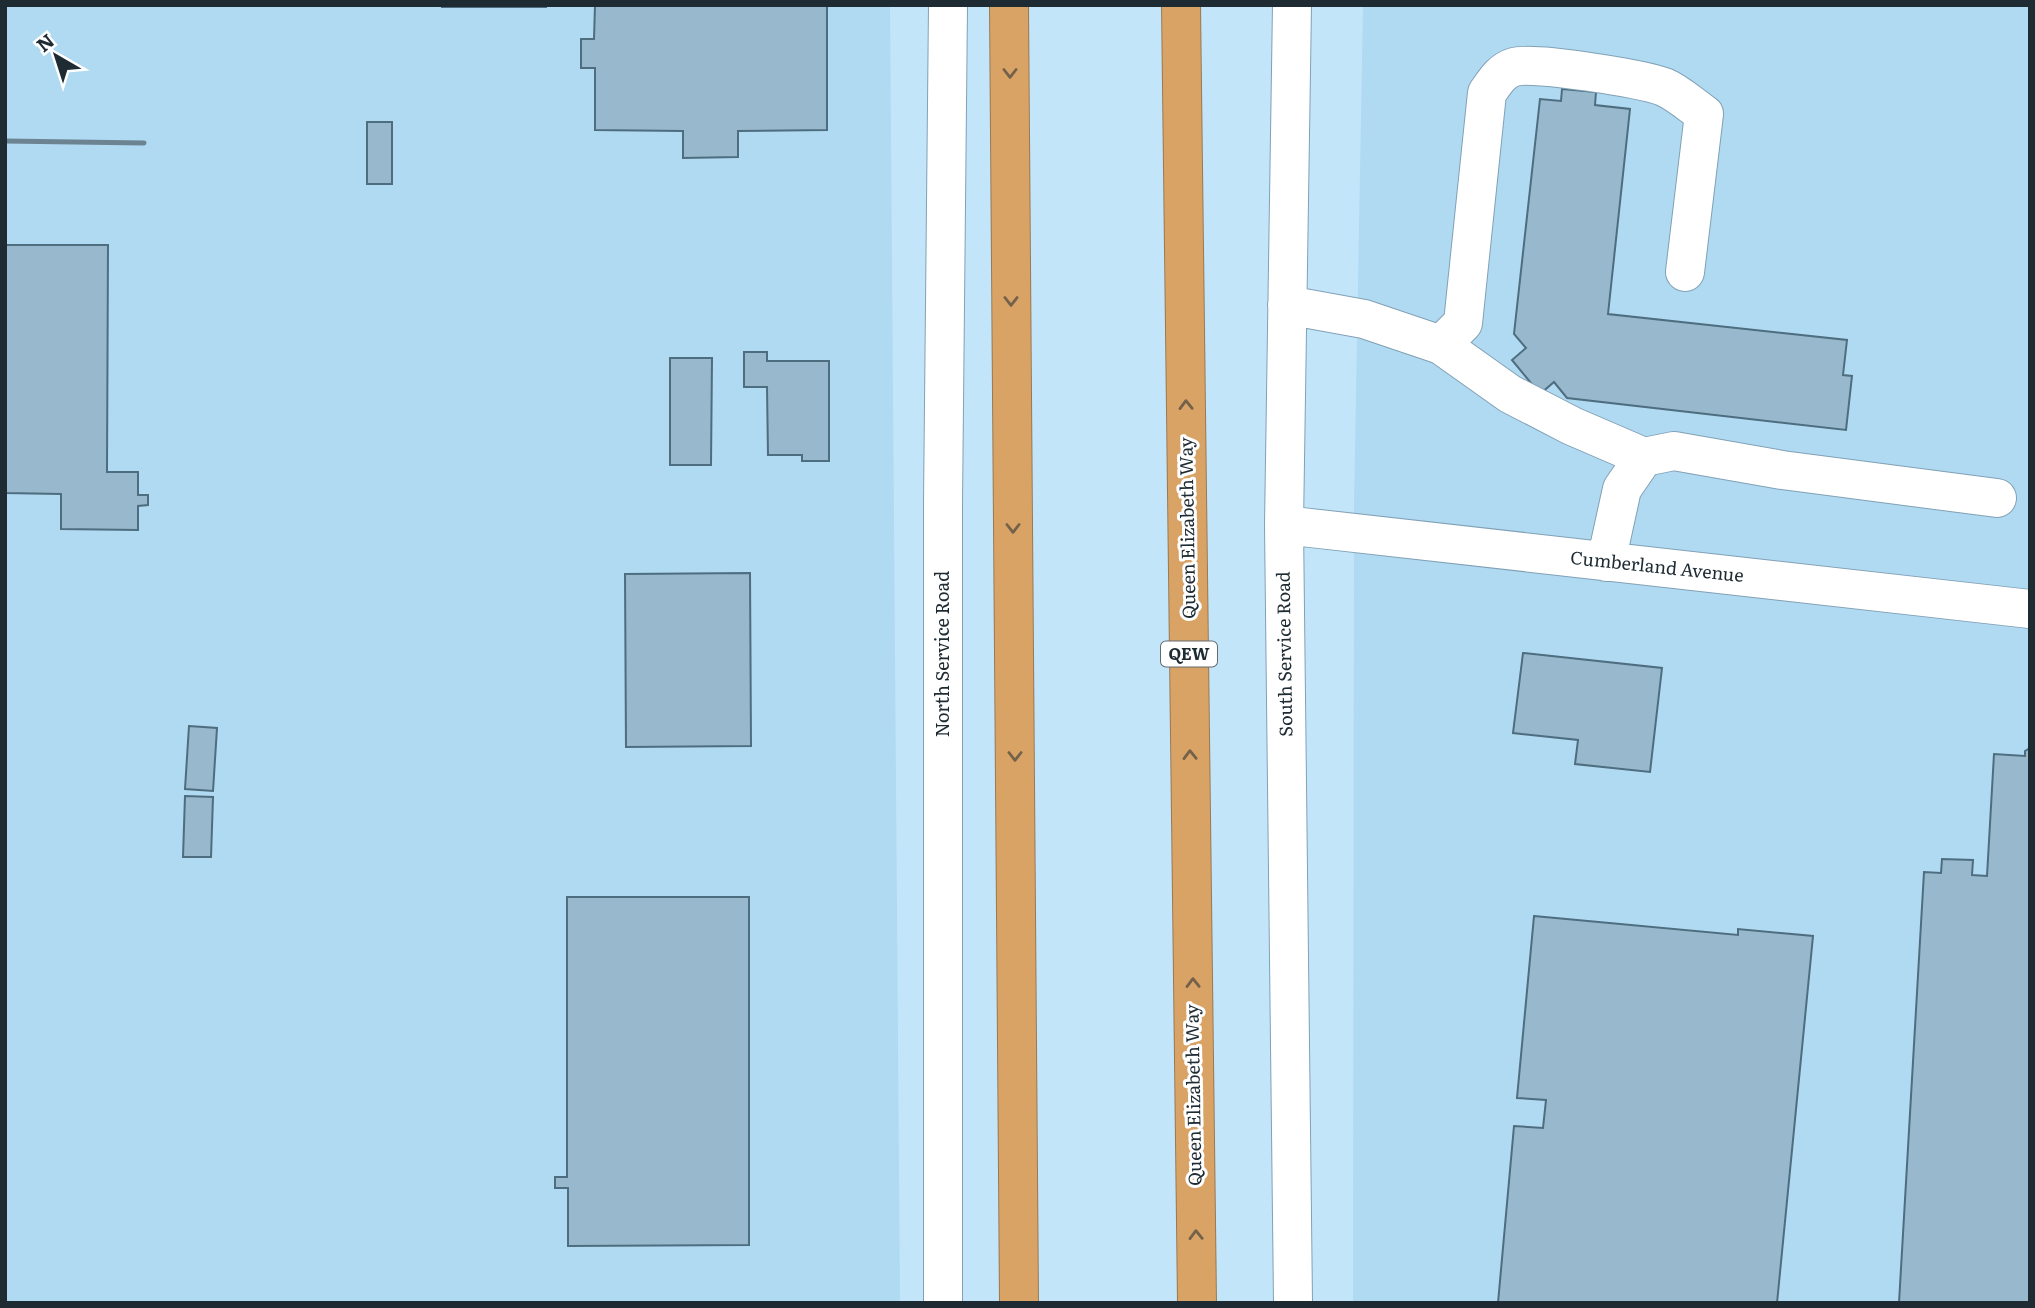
<svg xmlns="http://www.w3.org/2000/svg" width="2035" height="1308" font-family="Literata,serif">
<style>
.built{fill:#b0d9f2}
.building{fill:#98b9cd;stroke:#4e6d7f;stroke-width:2}
.lines{fill:none;stroke-linecap:round;stroke-linejoin:round}
.minor-casing{stroke:#81a1b5;stroke-width:40}
.highway-casing{stroke:#987954;stroke-width:40}
.minor{stroke:#fff;stroke-width:38}
.highway{stroke:#daa366;stroke-width:38}
.rail{stroke:#6c8391;stroke-width:5}
.oneway{stroke:#73614a}
.labels{text-anchor:middle;stroke-width:6;stroke-linejoin:round;paint-order:stroke}
.shield{fill:#fff;stroke:#626b70;stroke-width:2}
.shield-label{font-size:16px;font-weight:bold;fill:#1e2b33}
.street-label{font-size:18px;fill:#1e2b33;stroke:#fff}
</style>
<rect width="100%" height="100%" fill="#c3e5fa"/>
<!-- built -->
<path class="built" d="M5,5H890L900,1303H5Z
M1363,5H2030V1303H1353L1354,507Z"/>
<!-- building -->
<path class="building" d="M442,5H546V7H442Z
M595,5H827V130L738,131V157L683,158V131L595,130V68H581V39H594Z
M1562,89L1596,92L1595,105L1630,109L1608,314L1847,340L1843,375L1852,376L1846,430L1567,398L1554,382L1540,394L1512,360L1526,348L1514,334L1540,99L1561,101Z
M367,122H392V184H367Z
M5,245H108L107,472H138V495H148V505L138,506V530L61,529V494L5,493Z
M744,352H767V361H829V461H802V455H768L767,387H744Z
M670,358H712L711,465H670Z
M750,573L751,746L626,747L625,574Z
M1523,653L1662,668L1650,772L1575,764L1578,740L1513,733Z
M189,726L217,728L213,791L185,789Z
M2030,748V1303H1899L1924,872L1941,873L1942,859L1973,860L1972,875L1987,876L1994,754L2025,756V751Z
M185,796L213,797L211,857H183Z
M567,897H749V1245L568,1246V1188H555V1177H567Z
M1534,916L1738,935V929L1813,936L1777,1303H1498L1514,1126L1543,1128L1546,1100L1517,1098Z"/>
<g class="lines">
<!-- minor casing -->
<g class="minor-casing">
<path id="minor" d="M1292,5L1284,525L1293,1303
M1287,305L1364,319L1441,345L1463,323L1487,93C1495,82 1501,71 1514,67C1533,61 1643,79 1664,87C1678,93 1691,105 1704,114L1685,272
M1441,345L1510,394L1572,426L1644,457
M1284,525L2030,609
M1606,562L1622,489L1644,457L1674,451L1782,470L1997,498
M943,1303V504L948,5"/>
</g>
<!-- highway casing -->
<g class="highway-casing">
<path id="highway" d="M1009,5L1019,1303
M1181,5L1197,1303"/>
</g>
<!-- minor -->
<use href="#minor" class="minor"/>
<!-- highway -->
<use href="#highway" class="highway"/>
<!-- rail -->
<path class="rail" d="M5,141L144,143"/>
</g>
<!-- one-way arrows -->
<defs><path id="oneway-chevron" d="M-2-3.5L2.5 0L-2 3.5" fill="none" stroke-width="1.6" stroke-linecap="round" stroke-linejoin="round" transform="scale(1.75)"/></defs>
<g class="oneway">
<use href="#oneway-chevron" transform="translate(1010 73) rotate(90)"/>
<use href="#oneway-chevron" transform="translate(1011 301) rotate(90)"/>
<use href="#oneway-chevron" transform="translate(1186 405) rotate(-91)"/>
<use href="#oneway-chevron" transform="translate(1013 528) rotate(90)"/>
<use href="#oneway-chevron" transform="translate(1190 755) rotate(-91)"/>
<use href="#oneway-chevron" transform="translate(1015 756) rotate(90)"/>
<use href="#oneway-chevron" transform="translate(1193 983) rotate(-91)"/>
<use href="#oneway-chevron" transform="translate(1196 1235) rotate(-91)"/>
</g>
<g class="labels">
<!-- shield labels -->
<rect class="shield" x="1161" y="641.5" width="56" height="25" rx="5"/>
<g class="shield-label">
<text x="1189" y="660">QEW</text>
</g>
<!-- street labels -->
<g class="street-label">
<text transform="translate(1188 528) rotate(-91)" y="6">Queen Elizabeth Way</text>
<text transform="translate(1657 567) rotate(6)" y="6">Cumberland Avenue</text>
<text transform="translate(943 654) rotate(-90)" y="6">North Service Road</text>
<text transform="translate(1285 654) rotate(-91)" y="6">South Service Road</text>
<text transform="translate(1194 1095) rotate(-91)" y="6">Queen Elizabeth Way</text>
</g>
</g>
<!-- border -->
<rect width="2035" height="1308" fill="none" stroke="#1e2b33" stroke-width="14"/>
<!-- north arrow -->
<g transform="translate(56 56) rotate(321)" stroke="#ffffff" stroke-width="5" paint-order="stroke">
<path d="M0-5L12 26L0 18L-12 26Z" fill="#1e2b33"/>
<text y="-10" font-size="19" font-weight="bold" text-anchor="middle" fill="#1e2b33">N</text>
</g>
</svg>
